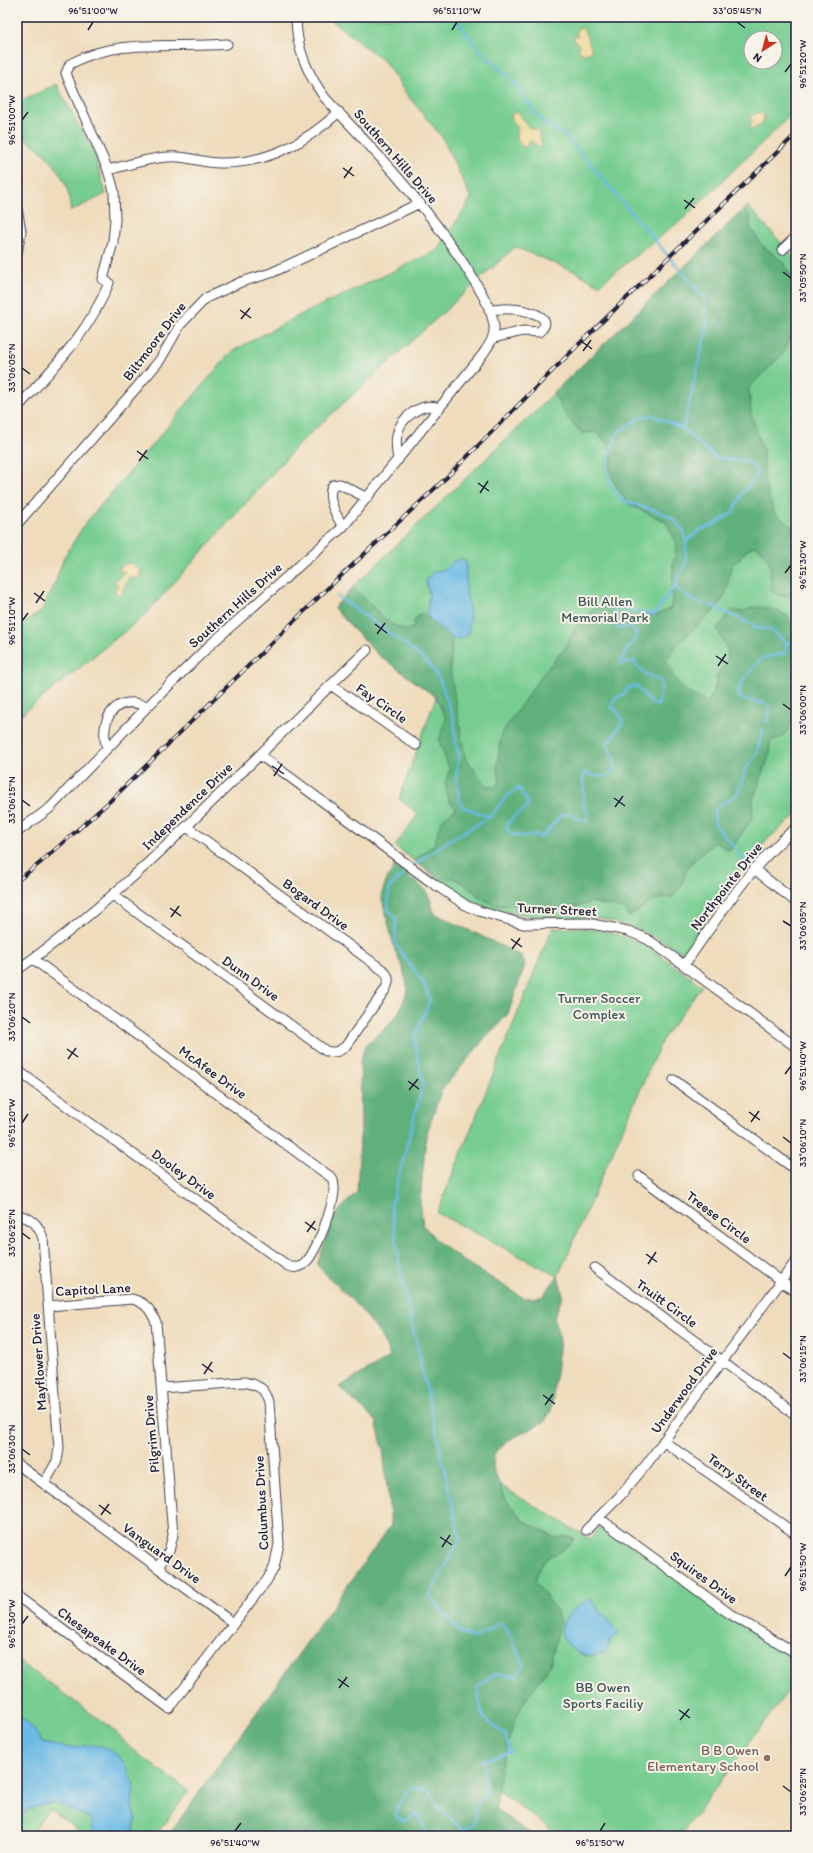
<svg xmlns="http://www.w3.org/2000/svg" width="813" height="1853" font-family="Itim,sans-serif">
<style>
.green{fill:#77cd91;stroke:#4c7866;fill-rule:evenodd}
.forest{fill:#61b07b;stroke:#42695b}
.sand{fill:#eeda9e;stroke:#887e6c}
.water{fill:#6bbae5;stroke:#466e90}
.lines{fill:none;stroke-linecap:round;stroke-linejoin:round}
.stream{stroke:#6bbae5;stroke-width:2.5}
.minor-casing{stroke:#413e4e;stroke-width:11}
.minor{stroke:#fff;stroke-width:9}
.rail-casing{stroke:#22223b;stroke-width:4}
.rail{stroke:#f7f3e8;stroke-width:2.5;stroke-dasharray:8;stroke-linecap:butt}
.ticks{fill:none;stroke:#22223b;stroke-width:1.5}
.education-dot{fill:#8d6e63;stroke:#f7f3e8;stroke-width:1.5}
.labels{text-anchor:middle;stroke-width:4;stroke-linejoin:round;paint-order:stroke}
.street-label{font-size:14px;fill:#22223b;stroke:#f7f3e8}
.park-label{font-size:14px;fill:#3c5555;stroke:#f7f3e8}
.education-label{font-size:14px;fill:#785e54;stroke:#f7f3e8;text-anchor:end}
.neatline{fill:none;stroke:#22223b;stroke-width:1.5}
.ticks-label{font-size:10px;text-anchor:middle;fill:#22223b}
</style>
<rect width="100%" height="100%" fill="#f7f3e8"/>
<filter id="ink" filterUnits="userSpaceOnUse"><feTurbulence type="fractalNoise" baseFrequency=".025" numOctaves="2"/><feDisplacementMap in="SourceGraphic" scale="8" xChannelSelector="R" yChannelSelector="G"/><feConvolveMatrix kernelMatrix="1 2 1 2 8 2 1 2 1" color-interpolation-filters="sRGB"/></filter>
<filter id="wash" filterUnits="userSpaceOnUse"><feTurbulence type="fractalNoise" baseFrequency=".012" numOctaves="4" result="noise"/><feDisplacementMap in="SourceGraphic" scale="16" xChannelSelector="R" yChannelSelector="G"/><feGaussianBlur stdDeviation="0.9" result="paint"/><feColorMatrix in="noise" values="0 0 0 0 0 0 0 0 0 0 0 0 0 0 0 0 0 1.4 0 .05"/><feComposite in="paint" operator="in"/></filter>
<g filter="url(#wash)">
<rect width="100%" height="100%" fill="#efdcbc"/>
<!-- green -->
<path class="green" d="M327,17H796V110L685,217L599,285L576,272L515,247L299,444L145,615L17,718V626L41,612L55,583L64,557L84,525L231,352L296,317L438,250L471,198L442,137L407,95L384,61ZM751,38H775V62H751Z
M56,84L93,151L106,194L71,211C69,203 69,191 65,183C56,163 38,144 17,135V101L20,102Z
M748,206L791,254L796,266V815L769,838L742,869L683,953L645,932L600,918L541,917L495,911L457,894L395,846L418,814L399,799L436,697L376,653L334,608L353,587Z
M552,928H583L612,933L645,944L702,986L662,1040L558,1276L437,1213Z
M460,1461L590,1539L602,1525L796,1661V1680L680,1836H560L316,1657Z
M17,1660L114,1730L130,1748L189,1791L155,1836H79L78,1830L49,1809L29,1836H17Z"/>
<!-- forest -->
<path class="forest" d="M743,210L750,215V227L761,244L784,263L796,286V328L783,354L749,387L751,414L763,451L765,484L774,513L796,530V586L791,596H780L773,592C769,582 773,567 767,558C764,553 760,549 756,546C746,548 747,551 740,558C739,560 735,562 733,564C728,572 729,589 723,599C708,623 679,634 667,660C673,682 686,695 708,702L714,691L718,672L728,660L727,650L717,628L732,610C748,614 745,608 756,607C766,607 777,611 787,615C791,625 795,636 796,648C798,667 799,722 784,735C781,738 774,740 770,741V753L753,800L752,818L730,851L715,842L691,863L685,874L682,885L673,897L661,898L653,901L629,917L624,909L590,902L579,906L559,908L525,905L497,906L481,898L463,883L454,878L441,879L414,860L434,845L440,824L444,818L456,809L448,799L445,782L450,770L439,741L446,719L436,697L376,653L334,608L353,587L390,624L407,630L413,628L415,619L422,613L452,638L450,670L465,757L486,786L495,787L500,781L497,768L501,734L541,676L565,648L575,628L592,609L612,605L647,615H657L671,608L673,564L677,544L666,522L628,504L614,482L610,469L612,457L608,444L597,432L582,433L567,417L553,393Z
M395,865L428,892L434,913L522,956L525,965L508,1014L486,1037L441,1091L426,1136L420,1202L423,1225L437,1241L462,1260L524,1298L542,1297L558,1276L563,1295L554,1318L560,1340L551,1411L544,1422L509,1440L494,1454L493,1468L506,1500L523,1520L556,1538L566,1536L575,1539L559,1553L551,1555L541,1564L535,1581L556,1610L560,1623L550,1665L522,1705L513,1726L500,1770L496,1810L534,1836H168L391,1525L383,1449L376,1421L339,1387L390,1357C379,1321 343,1293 317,1265L334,1216L357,1192L361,1123L360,1062L366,1044L389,1025L399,1012L408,990L403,968L395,950L381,895L388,877Z"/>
<!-- sand -->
<path class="sand" d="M579,27L584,30L592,50L587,54L581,53L578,48L580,46L574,40V36H578L576,33Z
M518,111L528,127L538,130L542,145L540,148L530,140L526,147H523C516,140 517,137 518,128L512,119L511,115Z
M758,113L763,114L764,116L762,124L753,129L750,128L749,126L752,122L750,118L752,115Z
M132,563L140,571V576L136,579L129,576L122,593L118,595L114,590L119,586L114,582L125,572L124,571L119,572V569L125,564Z"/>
<!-- water -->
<path class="water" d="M462,559L466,561V588L470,614L468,635L461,639L452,638L431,621L427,615L429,595L426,580L433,572L445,569L453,561Z
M591,1599L600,1612L607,1617L614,1629L619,1632L611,1641L605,1652C599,1654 592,1657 584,1655C573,1652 558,1638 562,1626C565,1614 580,1604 591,1599Z
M17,1713L33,1728L42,1743L72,1748L91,1745L102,1746L119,1756L128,1769L134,1785L132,1804L136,1818L132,1836H97L92,1829L91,1818L52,1803L28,1809L17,1822Z"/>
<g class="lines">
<!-- stream -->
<path class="stream" d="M683,429L652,415L641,417L618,432L607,460L609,482L621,500L665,514L674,520L683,530L686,542
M674,586L692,600L702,604
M337,596L409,647L430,665L440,680L454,720L456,744L459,755L456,778L459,800L463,807L490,817
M710,605L757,627L771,630L786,643V653L762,658L746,676L738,691L741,699L764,703L769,706L770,709L766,722
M786,643L796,641
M745,861L715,824L714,813L718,806L737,795L747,767L756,755L763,730
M413,866L448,841L490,817L507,796L519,788L527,801L528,807L515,815L507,825L508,831C517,838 525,837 536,834L540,838C549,833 557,815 565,814C571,814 579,820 586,821L589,815L584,807L583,773C601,776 606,783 616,765L607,744L623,722L618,712L611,706L615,698L623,695L629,687L637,686L653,705H658L661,689L660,680C647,676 641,673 634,661L621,664C624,649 632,647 637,634L631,627L617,628L613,621L616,608C630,609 642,614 655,614L674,586L686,562V542L700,530L716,524L733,512L743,492L754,480L757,473L750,462L716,458L683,429L707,327L705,299L568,138L544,123L532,109L520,89L505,73L481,52L454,17
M409,869L389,888L388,909L396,918L395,944L423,982L430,1000L414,1039L423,1084L391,1206L401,1274L460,1539L429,1596L461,1633L474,1638L501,1623L509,1633L523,1663L517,1676L494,1674L477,1688L483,1718L505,1734L510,1751L483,1761L486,1791L476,1806L474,1824L463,1831L439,1807L428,1790L410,1788L398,1805L395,1816L404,1821L417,1814L429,1836"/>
</g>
</g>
<g filter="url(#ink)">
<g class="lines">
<!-- minor casing -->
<g class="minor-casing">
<path id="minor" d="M108,170C128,165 148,158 168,157C185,155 202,163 219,163C267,164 305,143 339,112
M17,209L21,231L17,253
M782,250L796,237
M489,310C496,310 504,308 511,309C522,309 559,316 539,332L523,331L494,338
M17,408C53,368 88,334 109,283L103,279L113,242L115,219L114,191L108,170L69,81L66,73L70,64C117,37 174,49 227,44
M398,460C397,452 395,443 397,435C400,418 422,401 439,408
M17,524L138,386L160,360L180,325L206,298L241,282L271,273L420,203
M343,527C337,516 325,498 333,485L340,484L367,498
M331,685L416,745
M107,748C98,720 116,692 147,707
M260,755L431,882L467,906L479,911L523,924L587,923L628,931L647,939L670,955L796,1047
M17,832L50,808L147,707L211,644L343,527L483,354C489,345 495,338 494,326C492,309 481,292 472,277C431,210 378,154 325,98C307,73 296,48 296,17
M754,869L796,902
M113,895L326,1051C334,1053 338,1052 345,1047L385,990C389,982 390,978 384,971L187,827
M684,965C718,918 750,865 796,828
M17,970C95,916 163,850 231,783C276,739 321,694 367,650
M17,1070L288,1266C293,1268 298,1268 303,1265C316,1255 335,1203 334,1187C334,1184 333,1180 332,1178L33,959
M674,1080L796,1170
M639,1176L796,1292
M17,1215C32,1218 38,1224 43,1238L59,1448L57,1461L44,1484
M595,1268L796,1415
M48,1306L132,1299C146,1303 150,1309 156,1322L173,1535L169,1551L158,1567
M663,1441L796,1534
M17,1464L233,1623
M599,1518L730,1614L796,1653
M586,1530L620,1496L646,1465L796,1261
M17,1596L169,1708L267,1580L274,1568L279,1544L269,1402C265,1388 259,1386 245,1382L162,1388"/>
</g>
<!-- minor -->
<use href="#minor" class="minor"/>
<!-- rail casing -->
<g class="rail-casing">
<path id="rail" d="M17,881L40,863L109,802L328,588L447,477L576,347L796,134"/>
</g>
<!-- rail -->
<use href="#rail" class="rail"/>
</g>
</g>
<!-- ticks -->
<path class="ticks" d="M737,22L745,28M88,30L93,22M452,30L457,22M785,72L791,64M22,120L28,112M343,168L354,176M344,178L352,167M684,200L695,208M685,209L694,198M783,272L791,278M240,310L251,318M241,319L250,308M581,341L592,349M583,351L591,340M22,368L30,374M137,451L148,459M139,461L147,450M478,483L489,491M480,493L488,481M785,573L791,565M34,593L45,601M36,603L44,591M22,621L28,613M375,624L387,633M377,634L385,623M716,656L728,664M718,666L726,654M783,704L791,710M272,766L284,774M274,776L282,764M614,798L625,806M22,800L30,806M615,807L623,796M170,908L181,916M171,917L179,906M783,921L791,926M511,939L522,947M512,949L520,938M22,1017L30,1023M67,1049L78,1057M68,1059L76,1048M785,1074L791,1066M408,1081L419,1089M409,1090L418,1079M749,1112L760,1120M751,1122L759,1111M22,1123L28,1114M783,1137L791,1143M305,1222L316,1230M307,1232L315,1221M22,1233L30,1239M646,1254L657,1262M648,1264L656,1252M783,1353L791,1359M202,1364L213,1372M204,1374L212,1362M543,1395L555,1404M545,1405L553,1394M22,1449L30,1455M99,1505L111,1514M101,1515L109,1504M440,1537L452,1545M442,1547L450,1535M785,1576L791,1567M22,1624L28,1616M338,1679L349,1687M339,1688L347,1677M679,1710L690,1718M680,1720L689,1709M783,1786L791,1792M235,1831L241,1823M600,1831L605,1823"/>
<!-- markers -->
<circle class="education-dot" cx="767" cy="1758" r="4"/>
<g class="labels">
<!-- street labels -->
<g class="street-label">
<text transform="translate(396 156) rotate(49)" y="5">Southern Hills Drive</text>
<text transform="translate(154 341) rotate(-53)" y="5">Biltmoore Drive</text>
<text transform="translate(235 605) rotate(-42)" y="5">Southern Hills Drive</text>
<text transform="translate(382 703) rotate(35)" y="5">Fay Circle</text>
<text transform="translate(187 806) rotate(-44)" y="5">Independence Drive</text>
<text transform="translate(726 886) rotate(-52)" y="5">Northpointe Drive</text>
<text transform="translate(316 904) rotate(36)" y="5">Bogard Drive</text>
<text transform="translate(557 909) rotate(3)" y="5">Turner Street</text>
<text transform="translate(251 978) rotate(36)" y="5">Dunn Drive</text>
<text transform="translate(213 1072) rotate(36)" y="5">McAfee Drive</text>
<text transform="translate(184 1174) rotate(36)" y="5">Dooley Drive</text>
<text transform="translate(719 1217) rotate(37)" y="5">Treese Circle</text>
<text transform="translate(93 1289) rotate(-3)" y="5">Capitol Lane</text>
<text transform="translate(667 1303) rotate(36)" y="5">Truitt Circle</text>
<text transform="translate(38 1362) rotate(-94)" y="5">Mayflower Drive</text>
<text transform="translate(684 1390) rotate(-54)" y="5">Underwood Drive</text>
<text transform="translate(151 1434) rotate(-95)" y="5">Pilgrim Drive</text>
<text transform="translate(738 1477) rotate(36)" y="5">Terry Street</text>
<text transform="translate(261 1503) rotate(-93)" y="5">Columbus Drive</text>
<text transform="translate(162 1553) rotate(36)" y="5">Vanguard Drive</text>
<text transform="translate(704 1577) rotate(36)" y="5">Squires Drive</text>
<text transform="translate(102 1641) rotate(36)" y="5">Chesapeake Drive</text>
</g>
<!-- park labels -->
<g class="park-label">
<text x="605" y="606">Bill Allen<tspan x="605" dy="16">Memorial Park</tspan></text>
<text x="599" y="1003">Turner Soccer<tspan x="599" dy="16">Complex</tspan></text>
<text x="603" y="1692">BB Owen<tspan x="603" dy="16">Sports Faciliy</tspan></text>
</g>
<!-- education labels -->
<g class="education-label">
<text x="759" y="1755">B B Owen<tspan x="759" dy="16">Elementary School</tspan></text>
</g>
</g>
<!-- margin -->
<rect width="813" height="1853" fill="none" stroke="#f7f3e8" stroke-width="44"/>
<!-- north arrow -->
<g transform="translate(763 50) rotate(216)"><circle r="19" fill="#f7f3e8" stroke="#a29fa3"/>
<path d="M0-3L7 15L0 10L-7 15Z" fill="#c8321e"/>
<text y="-6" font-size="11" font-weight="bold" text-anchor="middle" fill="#22223b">N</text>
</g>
<rect x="22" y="22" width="769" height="1809" class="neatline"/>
<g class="ticks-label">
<text x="93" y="14">96°51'00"W</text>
<text x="457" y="14">96°51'10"W</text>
<text x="737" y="14">33°05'45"N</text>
<text transform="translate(802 64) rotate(-90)" y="4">96°51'20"W</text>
<text transform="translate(11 120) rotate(-90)" y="4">96°51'00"W</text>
<text transform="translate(802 278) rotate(-90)" y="4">33°05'50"N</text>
<text transform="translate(11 368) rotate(-90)" y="4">33°06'05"N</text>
<text transform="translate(802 565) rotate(-90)" y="4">96°51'30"W</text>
<text transform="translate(11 621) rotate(-90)" y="4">96°51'10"W</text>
<text transform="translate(802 710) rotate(-90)" y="4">33°06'00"N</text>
<text transform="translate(11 800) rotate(-90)" y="4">33°06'15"N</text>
<text transform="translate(802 926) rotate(-90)" y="4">33°06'05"N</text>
<text transform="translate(11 1017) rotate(-90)" y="4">33°06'20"N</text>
<text transform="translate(802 1066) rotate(-90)" y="4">96°51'40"W</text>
<text transform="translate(11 1123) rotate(-90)" y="4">96°51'20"W</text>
<text transform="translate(802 1143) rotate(-90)" y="4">33°06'10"N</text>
<text transform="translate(11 1233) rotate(-90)" y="4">33°06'25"N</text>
<text transform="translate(802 1359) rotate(-90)" y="4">33°06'15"N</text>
<text transform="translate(11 1449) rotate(-90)" y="4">33°06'30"N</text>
<text transform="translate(802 1567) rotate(-90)" y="4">96°51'50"W</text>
<text transform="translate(11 1624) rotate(-90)" y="4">96°51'30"W</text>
<text transform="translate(802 1792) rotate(-90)" y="4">33°06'25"N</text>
<text x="235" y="1846">96°51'40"W</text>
<text x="600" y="1846">96°51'50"W</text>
</g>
</svg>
